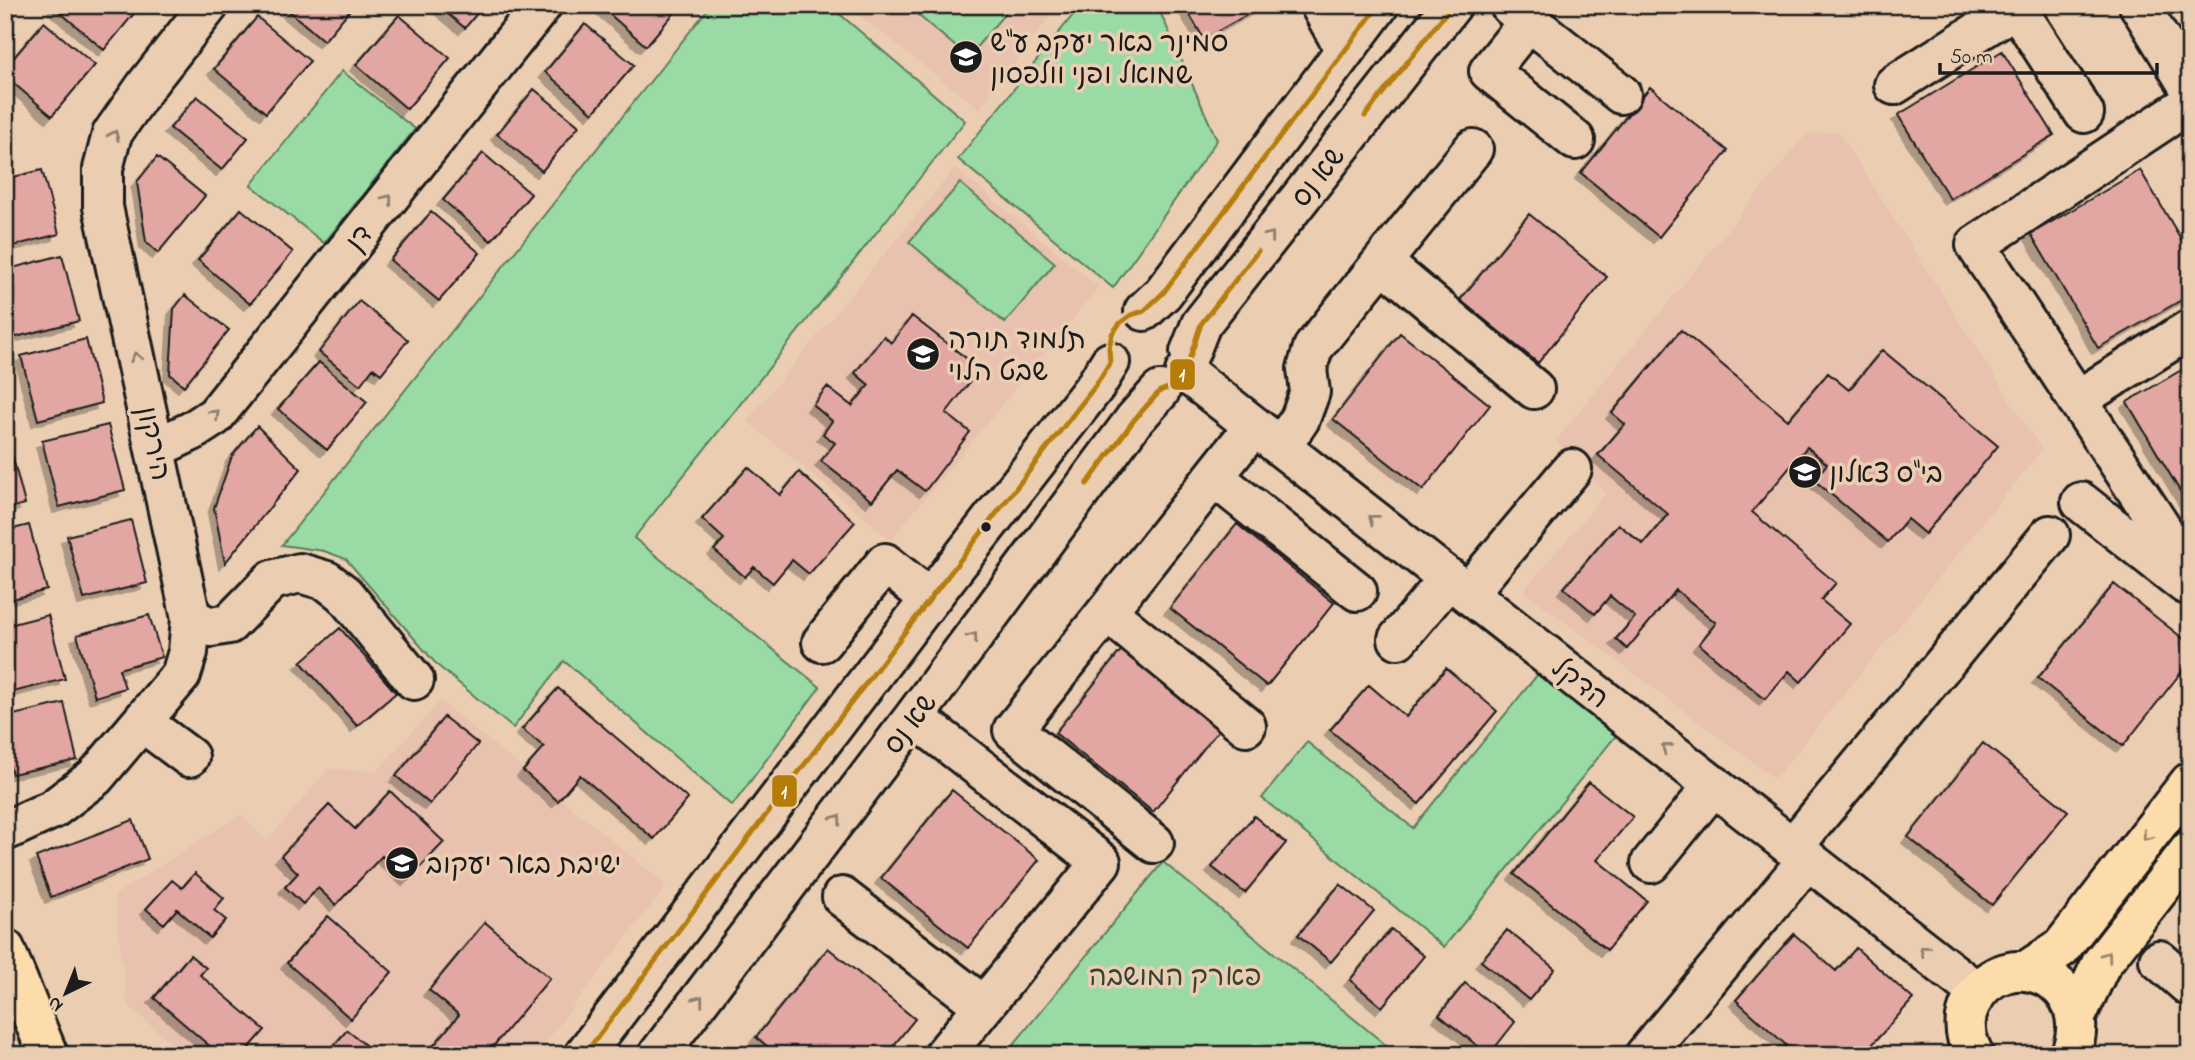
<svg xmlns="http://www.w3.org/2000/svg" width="2195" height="1060" font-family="'Indie Flower','Playpen Sans Hebrew',sans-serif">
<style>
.built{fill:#e8c2ae}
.green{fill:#9adba5;stroke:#5b7c60;stroke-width:2}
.building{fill:#e2a7a3;stroke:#1c1c1c;stroke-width:2;filter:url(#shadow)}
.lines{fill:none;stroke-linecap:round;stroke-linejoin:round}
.minor-casing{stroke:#1c1c1c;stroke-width:44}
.major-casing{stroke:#1c1c1c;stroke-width:44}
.minor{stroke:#ebceb2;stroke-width:38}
.major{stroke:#fddcac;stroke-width:38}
.bus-1-casing{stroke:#ebceb2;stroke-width:10}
.bus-1{stroke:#b57d08;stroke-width:5}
.oneway{stroke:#8e7e6e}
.oneway2{stroke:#98866b}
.bus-dot{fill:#1c1c1c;stroke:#ebceb2;stroke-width:2.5}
.labels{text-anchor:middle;stroke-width:7;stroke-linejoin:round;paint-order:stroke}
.poi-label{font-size:28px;fill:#1c1c1c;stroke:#ebceb2;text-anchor:start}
.street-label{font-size:28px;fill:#1c1c1c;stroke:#ebceb2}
.park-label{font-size:28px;fill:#354237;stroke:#ebceb2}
.line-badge{stroke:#ebceb2;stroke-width:2.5}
.badge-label{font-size:19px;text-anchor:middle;font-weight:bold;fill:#fff}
</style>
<defs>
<filter id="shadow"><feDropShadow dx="-6" dy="6" stdDeviation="0" flood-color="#0004"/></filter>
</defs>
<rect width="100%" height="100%" fill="#ebceb2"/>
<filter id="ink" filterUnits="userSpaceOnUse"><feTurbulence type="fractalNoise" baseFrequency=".0143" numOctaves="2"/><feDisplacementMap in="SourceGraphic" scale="14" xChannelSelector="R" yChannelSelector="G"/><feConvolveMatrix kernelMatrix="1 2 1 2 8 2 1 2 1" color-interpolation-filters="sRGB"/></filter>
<g filter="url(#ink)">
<!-- built -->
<path class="built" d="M5,5H27L5,34Z
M846,5H1059L979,109Z
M1838,131L2042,450L1775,779L1523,591L1606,493L1555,441L1806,134Z
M955,168L1099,287L891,540L747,421Z
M440,701L667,885L536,1055H183L127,1004L114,895L241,814L267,841L328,769L377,771Z"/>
<!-- green -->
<path class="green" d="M711,5H829L965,121L634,538L820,687L732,806L564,661L513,728L437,665L346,559L324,551L282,545Z
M906,5H1012L968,57Z
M1081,5H1157L1217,140L1113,288L958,159Z
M342,71L415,129L324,243L251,185Z
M960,183L1055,263L1005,323L909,242Z
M1542,669L1619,732L1444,947L1262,798L1307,742L1413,828Z
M1163,862L1398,1055H1005Z"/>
<!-- building -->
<path class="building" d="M55,5H141L104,50L54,7Z
M282,5H354L324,41Z
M437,5H484L465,28Z
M599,5H681L646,46Z
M1184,5H1264L1204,39Z
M399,15L450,58L407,109L356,65Z
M257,17L310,61L266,113L214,69Z
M44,22L95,65L52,116L5,76V68Z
M585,24L634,65L593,113L545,72Z
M2002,51L2054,135L1950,199L1898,115Z
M1650,87L1728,151L1659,237L1581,173Z
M534,89L579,126L542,171L497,134Z
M197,96L248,138L222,170L170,128Z
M5,114L13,124L5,147Z
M483,153L531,194L491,241L443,200Z
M157,157L205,196L158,253L146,242L137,182Z
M42,170L59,234L5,248V179Z
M2140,170L2190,254V295L2098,348L2031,234Z
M241,209L293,252L250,304L198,260Z
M431,212L480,253L439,301L390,260Z
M1529,214L1607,277L1538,363L1460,300Z
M62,255L79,321L12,338L5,311V270Z
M185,295L229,330L184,386L170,374L174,309Z
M359,301L408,340L381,374L373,368L360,385L319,352Z
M912,316L980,369L946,413L970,432L925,491L897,470L872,501L821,461L835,443L823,434L832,421L813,405L827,387L852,406L869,385L855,373L884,336L891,343Z
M1681,330L1788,420L1828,373L1849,390L1882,350L1998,446L1925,534L1907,519L1888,542L1814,480L1827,464L1807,447L1752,512L1836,583L1821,600L1850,624L1801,682L1789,671L1765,699L1699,644L1716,623L1676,590L1627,649L1616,639L1635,617L1610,596L1595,614L1564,588L1618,524L1643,544L1668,514L1598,455L1625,424L1612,413Z
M1400,333L1490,405L1423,490L1333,419Z
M86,339L102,403L38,420L21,356Z
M319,362L367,402L327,450L278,409Z
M2190,365V508L2127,402Z
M108,425L125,490L59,507L42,441Z
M257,426L301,469L225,563L214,508L232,456Z
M5,439H8L25,504L5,509Z
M748,467L780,495L799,472L855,522L809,574L792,560L773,583L754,567L745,577L714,550L724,539L702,519Z
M131,520L147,583L84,599L67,536Z
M1237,524L1334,603L1267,686L1170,608Z
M29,525L47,590L5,601V531Z
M2114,584L2190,644V661L2123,746L2038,678Z
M48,615L65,679L5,694V626Z
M149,615L162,657L119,669L125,688L95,697L77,635Z
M340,628L396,693L357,726L301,662Z
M1123,648L1221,727L1153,812L1055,733Z
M1446,668L1497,711L1419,804L1330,730L1369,685L1406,717Z
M558,688L688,799L654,839L580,775L558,801L523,771L544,747L522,729Z
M64,703L77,760L12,774L5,746V717Z
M444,717L478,744L430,804L396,776Z
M1983,743L2068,811L1992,905L1908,837Z
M1589,782L1633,817L1597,860L1647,901L1607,950L1514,874Z
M952,790L1039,860L968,948L881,878Z
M390,791L444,842L408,880L382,856L336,905L318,888L303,904L285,887L298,873L281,856L329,805L355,829Z
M1254,816L1286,843L1245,893L1212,867Z
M133,820L148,859L51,897L36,857Z
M195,873L224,898L214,910L226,920L210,938L177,909L164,924L146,909L172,880L182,888Z
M1340,884L1374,911L1331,962L1298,935Z
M328,916L392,972L351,1019L287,963Z
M485,922L550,978L486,1055H426L459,1015L429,990Z
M1391,929L1424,956L1382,1007L1350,980Z
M1507,930L1555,969L1529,1000L1481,961Z
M1794,934L1836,971L1856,948L1913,999L1863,1055H1778L1786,1045L1736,1000Z
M828,948L915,1019L886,1055H778L756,1037Z
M190,955L206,968L200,975L265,1030L243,1055H220L154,998Z
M1465,983L1515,1022L1489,1055L1439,1015Z
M347,1030L377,1055H326Z"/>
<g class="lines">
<!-- minor casing -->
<g class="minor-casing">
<path id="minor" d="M1320,5L1345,50
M2139,5L2190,88
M1510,6L1621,94
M2016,7L2084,113
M1529,21L1489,71L1575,140
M1894,85L2020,5
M2190,103L1976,245L2190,572
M1382,262L1534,389
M1144,311L1163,293L1379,5
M1190,352L1201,324L1452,5
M1185,372L1977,992
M2077,400L2190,329
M1281,447L1300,419L1310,392L1307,369L1313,348L1473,149
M156,448L192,431L215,416L542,5
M1214,477L1357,591
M2081,502L2185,584
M1468,593L1572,469
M1107,612L1246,726
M191,618L211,627L229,624L272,580L300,573L327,581L344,594L414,680
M1398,639L1449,578
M822,642L885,563L930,599
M914,717L1101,862L944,1055
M142,722L189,757
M5,831L53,809L95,777L181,675L188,652L191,618L103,207V169L112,134L147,84L209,5
M1154,843L1013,730L1254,426
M1793,847L2050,535
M1651,863L1714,785
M842,897L984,1006
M2159,960L2190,987
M584,1055L930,599L1096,385L1110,362
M658,1055L914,717L1134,420L1160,391
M1645,1055L1808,859"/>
</g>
<!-- major casing -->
<g class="major-casing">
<path id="major" d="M5,949L48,1055
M2026,971L2061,948L2190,782
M2076,1017L2101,964L2190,850
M1974,1055C1965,1038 1962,1020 1971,1003C2006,937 2101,982 2070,1055"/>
</g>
<!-- minor -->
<use href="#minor" class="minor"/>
<!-- major -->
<use href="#major" class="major"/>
<!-- bus-1 casing -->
<g class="bus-1-casing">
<path id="bus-1" d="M1365,116L1452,5
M1087,484L1134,420L1160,391L1170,387L1185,372L1201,324L1258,251
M584,1055L930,599L1096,385L1110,362L1109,348L1112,334L1120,323L1131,315L1144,311L1163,293L1379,5"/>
</g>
<!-- bus-1 -->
<use href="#bus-1" class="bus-1"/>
</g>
<!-- one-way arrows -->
<defs><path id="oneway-chevron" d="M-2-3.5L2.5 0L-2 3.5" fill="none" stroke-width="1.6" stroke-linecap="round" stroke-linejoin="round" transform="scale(1.75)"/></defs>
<g class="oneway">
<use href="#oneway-chevron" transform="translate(114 135) rotate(-66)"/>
<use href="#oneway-chevron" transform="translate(388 199) rotate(-52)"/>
<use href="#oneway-chevron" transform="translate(1270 236) rotate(-52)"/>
<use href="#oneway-chevron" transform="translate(136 357) rotate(-102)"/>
<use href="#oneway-chevron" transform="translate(215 414) rotate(-43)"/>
<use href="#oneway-chevron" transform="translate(1373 519) rotate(-142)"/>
<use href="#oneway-chevron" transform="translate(973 637) rotate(-53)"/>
<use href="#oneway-chevron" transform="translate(1666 748) rotate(-142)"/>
<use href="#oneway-chevron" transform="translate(837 819) rotate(-53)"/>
<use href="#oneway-chevron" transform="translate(1924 950) rotate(-142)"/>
<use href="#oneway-chevron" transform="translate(699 1000) rotate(-53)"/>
</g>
<g class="oneway2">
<use href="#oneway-chevron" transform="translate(2147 836) rotate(128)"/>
<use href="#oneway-chevron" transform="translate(2107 956) rotate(-53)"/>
</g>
</g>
<!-- icons -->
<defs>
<g id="school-disc" transform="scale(1.75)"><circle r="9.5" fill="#1c1c1c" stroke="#ebceb2"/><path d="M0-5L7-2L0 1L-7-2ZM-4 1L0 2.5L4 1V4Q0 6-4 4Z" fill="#fff"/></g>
</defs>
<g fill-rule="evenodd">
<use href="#school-disc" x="966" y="57"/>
<use href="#school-disc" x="923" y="354"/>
<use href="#school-disc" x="1805" y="472"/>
<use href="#school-disc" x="402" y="863"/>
</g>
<!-- markers -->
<circle class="bus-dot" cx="986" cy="527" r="6"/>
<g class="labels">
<!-- poi labels -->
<g class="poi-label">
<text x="990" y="51">סמינר באר יעקב ע"ש<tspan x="990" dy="32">שמואל ופני וולפסון</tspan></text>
<text x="948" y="348">תלמוד תורה<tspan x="948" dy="32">שבט הלוי</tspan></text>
<text x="1829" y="482">בי"ס צאלון</text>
<text x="426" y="873">ישיבת באר יעקוב</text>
</g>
<!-- street labels -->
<g class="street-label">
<text transform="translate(1317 176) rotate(-52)" y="10">שא נס</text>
<text transform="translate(358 237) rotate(-52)" y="10">דן</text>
<text transform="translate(155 443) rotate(78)" y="10">הירקון</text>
<text transform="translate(1581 682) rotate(38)" y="10">הדקל</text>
<text transform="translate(909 723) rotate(-53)" y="10">שא נס</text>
</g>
<!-- park labels -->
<g class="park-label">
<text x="1175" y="985">פארק המושבה</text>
</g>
</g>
<g class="line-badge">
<rect x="1169" y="358" width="27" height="33" rx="7" fill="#b57d08"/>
<rect x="771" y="774" width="27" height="34" rx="7" fill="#b57d08"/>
</g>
<g class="badge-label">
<text x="1182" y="381">1</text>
<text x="784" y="798">1</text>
</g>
<!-- margin -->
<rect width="2195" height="1060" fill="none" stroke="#ebceb2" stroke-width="28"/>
<rect x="14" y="14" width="2167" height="1032" fill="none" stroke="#1c1c1c" stroke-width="2.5" filter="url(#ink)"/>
<!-- north arrow -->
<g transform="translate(66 993) rotate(223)" stroke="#ebceb2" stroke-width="5" paint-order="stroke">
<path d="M0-5L12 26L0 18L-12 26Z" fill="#1c1c1c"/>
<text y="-10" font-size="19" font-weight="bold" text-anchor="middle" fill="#1c1c1c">N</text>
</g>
<!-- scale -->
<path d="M1940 63v10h217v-10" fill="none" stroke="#1c1c1c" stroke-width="3.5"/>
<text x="1950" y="63" font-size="21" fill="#1c1c1c" stroke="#ebceb2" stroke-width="5" paint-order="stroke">50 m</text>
</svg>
